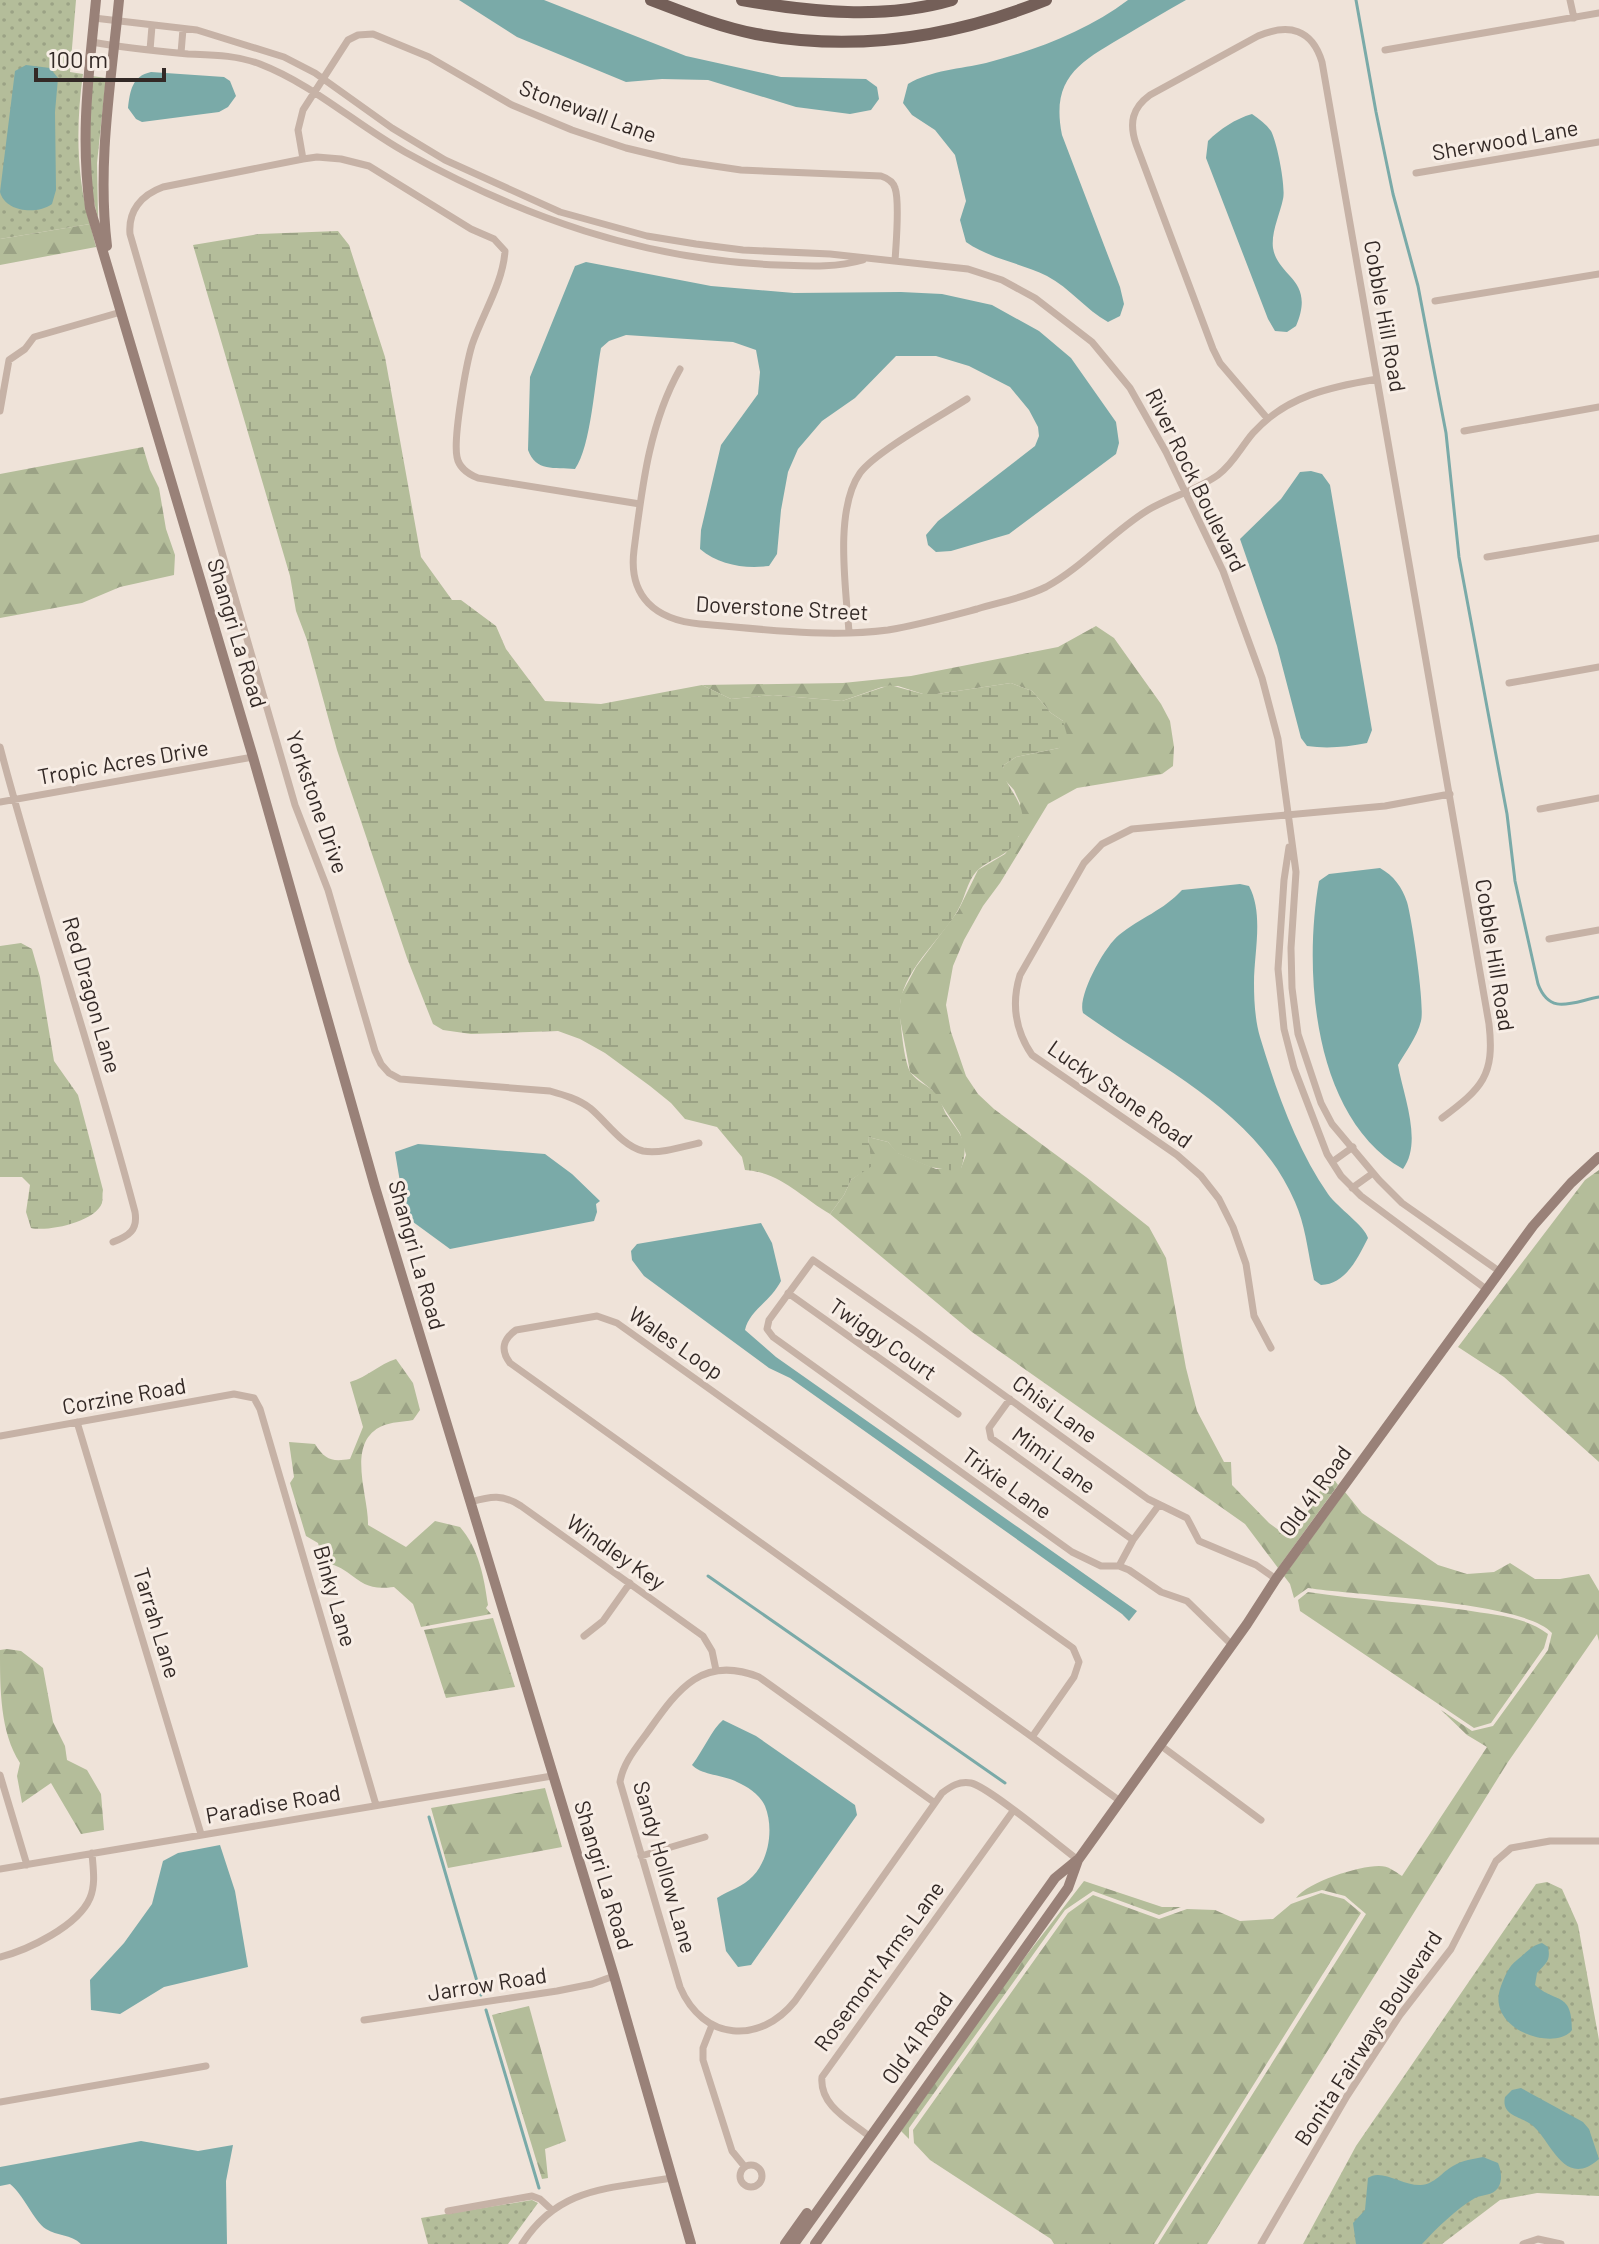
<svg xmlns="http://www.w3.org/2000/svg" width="1599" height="2244" font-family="Barlow,sans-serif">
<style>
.grass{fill:url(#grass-dots)}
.forest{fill:url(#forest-firs)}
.wetland{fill:url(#wetland-marsh)}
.water{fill:#7aaaa8}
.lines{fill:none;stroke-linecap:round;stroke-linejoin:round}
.stream{stroke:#7aaaa8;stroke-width:3}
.street{stroke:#c6b2a6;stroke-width:7}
.secondary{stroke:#998178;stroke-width:10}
.primary{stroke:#745f58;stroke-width:12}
.labels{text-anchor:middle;stroke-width:6;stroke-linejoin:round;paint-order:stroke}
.street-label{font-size:22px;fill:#332926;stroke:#f7ede5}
</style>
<defs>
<pattern id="grass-dots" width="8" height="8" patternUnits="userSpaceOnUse" patternTransform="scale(2)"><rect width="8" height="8" fill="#b4bd9a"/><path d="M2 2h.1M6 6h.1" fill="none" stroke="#9ba285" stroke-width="1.8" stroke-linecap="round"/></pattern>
<pattern id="forest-firs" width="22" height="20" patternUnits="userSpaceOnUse" patternTransform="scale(2)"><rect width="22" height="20" fill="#b4bd9a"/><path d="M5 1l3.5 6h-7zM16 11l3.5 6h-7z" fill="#9ba285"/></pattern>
<pattern id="wetland-marsh" width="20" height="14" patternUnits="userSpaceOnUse" patternTransform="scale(2)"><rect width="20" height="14" fill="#b4bd9a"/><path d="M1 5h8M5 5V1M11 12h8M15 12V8" fill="none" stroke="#9ba285"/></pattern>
</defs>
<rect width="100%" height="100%" fill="#efe3d9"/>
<!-- grass -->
<path class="grass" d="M0,0H76L70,72L83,74C76,123 76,176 90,224L0,239Z
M92,76L106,78L97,163L98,218C85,172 89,123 92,76Z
M1547,1882L1562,1889L1578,1925L1599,2040V2196L1537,2193L1500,2200L1442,2244H1303L1356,2146L1536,1884Z
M532,2200L538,2203L508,2244H428L421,2218Z"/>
<!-- forest -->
<path class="forest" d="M90,224L96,247L0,265V239Z
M143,447L150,470L159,488L166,529L175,555L174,575L120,587L82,603L0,618V474Z
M1096,626L1114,638L1161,704L1170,721L1174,747L1173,766L1162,774L1077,788L1048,804L1000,883L983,906L964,940L953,966L946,1005L951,1032L966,1076L978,1094L994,1109L1086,1177L1149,1227L1166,1258L1186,1368L1197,1411L1224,1462H1231L1232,1485L1269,1523L1284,1534L1303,1520L1330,1474L1338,1485L1278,1568L1245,1524L972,1332L830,1214L844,1195L851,1180L871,1165L868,1137L888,1142L898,1153L936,1169L961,1168L966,1155L960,1133L932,1090L910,1072L899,1013L901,995L916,967L958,911L978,870L1005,854L1019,836L1020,803L1014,790L1004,779L1002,772L1004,765L1016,757L1059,748L1063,721L1051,713L1032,691L1011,683L937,694H923L898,686L882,687L842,701L773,695L731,699L702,685L843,683L911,676L1058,647Z
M1599,1170V1462L1504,1377L1458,1347L1585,1180Z
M396,1359L413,1383L420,1410L413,1420C403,1422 391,1422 382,1426C345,1443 369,1496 368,1525L406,1547L435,1521L460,1527C479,1549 484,1577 488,1605L486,1608L491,1614L421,1627L413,1604L394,1587C370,1590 365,1585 347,1572C330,1560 324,1568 318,1543L306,1536L290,1483L294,1477L289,1442L315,1444C325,1460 332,1462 350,1459L363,1427L350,1382C368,1377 379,1364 396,1359Z
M1345,1492L1362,1513L1438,1565L1467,1574L1494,1572L1510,1563L1535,1579H1560L1589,1574L1599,1591V1641L1597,1634L1508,1762L1207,2244H1158L1366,1914L1345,1896L1322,1890L1296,1898C1308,1882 1358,1866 1379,1866C1389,1866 1394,1871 1402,1876L1487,1747L1467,1735L1441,1710L1472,1731L1493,1726L1548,1650L1552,1633C1524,1601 1357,1596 1308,1588L1294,1598L1290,1584L1284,1576Z
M1308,1592C1360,1600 1413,1603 1465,1610C1493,1615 1525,1616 1548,1634L1544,1648L1491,1723L1474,1728L1300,1611L1298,1600Z
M493,1618L515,1687L446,1698L424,1630Z
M7,1649L21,1651L43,1668L53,1722L65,1746L67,1760L87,1770L101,1794L104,1830L81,1834L51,1783L22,1803L17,1776L20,1763C0,1732 0,1689 0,1650Z
M545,1788L562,1847L448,1868L431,1808Z
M1084,1881L1162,1907H1181L1159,1915L1093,1891L1065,1910L909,2128V2139L901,2131L1008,1979Z
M1321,1893L1344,1899L1361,1913L1154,2244H1054L1051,2239L930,2160L914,2143L913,2130L1068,1913L1093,1895L1159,1919L1187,1909L1215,1910L1240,1921L1273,1919L1291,1904Z
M529,2006L566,2141L545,2149L548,2178L542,2179L492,2015Z"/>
<!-- wetland -->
<path class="wetland" d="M338,231L349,245L385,357L421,557L452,600H461L496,626L506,649L545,701L601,704L702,685L731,699L773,695L842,701L890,685L923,694H937L1011,683L1032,691L1051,713L1063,721L1067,735L1059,748L1016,757L1004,765C997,785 1036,803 1018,838C1009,857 989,858 976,872C967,882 965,898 958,910C940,942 897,974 900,1014C901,1027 904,1063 911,1073C917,1082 928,1085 935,1093C941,1099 942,1107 946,1114C961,1136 970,1141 961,1169L955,1171L930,1167L897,1153L888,1142L868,1137L872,1166L851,1180L844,1195L830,1214C801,1197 780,1172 745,1170L742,1157L717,1127L685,1119L671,1103L650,1086L605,1053L580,1039L558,1031L471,1034L443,1030L433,1024L407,958L337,750L307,640L296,611L290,576L193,245L259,234Z
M21,943L32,949L40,977L54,1061L78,1095L103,1190C102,1194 103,1199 102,1203C95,1222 48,1232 31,1228L26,1212L30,1185L22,1177H0V946Z"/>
<!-- water -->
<path class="water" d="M459,0H544L686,56L781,77L866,79L877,87L879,99L871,110L850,114L796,107L708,80L662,79L626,82L517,37Z
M1128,0H1186C1166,11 1146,23 1126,35C1082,61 1050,76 1062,135L1120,287L1124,304L1120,316L1108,322C1086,310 1070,288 1047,276C1021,263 990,259 966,242L960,220L966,201L955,155L935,130L912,115L903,103L908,84C931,70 961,69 986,63C1036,50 1087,31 1128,0Z
M26,65L50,68L58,78L55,112L56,190L52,204C37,215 5,212 0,192L15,71Z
M151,72L224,77L230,81L236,96L228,107L219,112L142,122L136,119L128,108C130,91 132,76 151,72Z
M1252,114C1259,119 1266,124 1271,131C1277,142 1286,187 1283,199C1280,214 1271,232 1273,248C1278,278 1316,279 1296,326L1287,332L1275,331L1268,319L1206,158L1208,141C1220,129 1235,119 1252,114Z
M586,262L711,286L794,293L901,292L942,294L992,305L1039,331L1071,358L1116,422L1119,443L1116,454L1009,534L951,551L936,552L928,545L926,535L938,521L1035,446L1039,436L1038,427L1029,410L1010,387L969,366L936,356H896L855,398L822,421L798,449L788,472L781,510L777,554L769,566C744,569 719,565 700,549L701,530L721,445L758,394L760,372L756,350L733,342L626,335L609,341L601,348C595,379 591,447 575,469C554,467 536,472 528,450L530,377L575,266Z
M1311,471L1322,474L1330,485L1372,730L1367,743C1347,747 1327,749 1307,746L1301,738L1277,646L1240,539L1281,499L1300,472Z
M1380,868C1394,876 1402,887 1407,902C1412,919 1425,1006 1421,1021C1417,1037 1406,1051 1398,1065C1403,1095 1423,1142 1403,1169C1313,1118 1303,972 1319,881L1329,874Z
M1240,884L1249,886C1264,914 1254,952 1254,983C1254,1000 1255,1020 1260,1037C1276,1090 1296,1148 1328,1194C1338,1208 1365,1226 1368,1238C1357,1259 1346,1284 1321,1285L1314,1280C1308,1254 1306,1227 1295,1202C1256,1111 1159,1068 1083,1013C1077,996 1105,946 1119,935C1140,918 1164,910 1182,890Z
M418,1144L545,1154L572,1174L600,1201L596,1204L597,1212L594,1221L450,1249L409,1219L403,1200L395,1152Z
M761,1223L772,1243L781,1281C770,1302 749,1311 745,1330L776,1357L1137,1611L1129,1621L1122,1614L790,1378L769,1368L644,1276L632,1260L631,1251L637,1244Z
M723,1720L756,1736L855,1805L857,1815L751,1965L738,1967L726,1951L717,1898C729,1890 743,1887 753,1876C769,1859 774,1828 765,1806C761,1796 747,1786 737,1782C724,1775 701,1775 692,1765C703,1751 712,1729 723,1720Z
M220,1845L235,1891L248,1967L164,1987L120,2014L91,2010L90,1980L124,1943L152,1904L163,1861L178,1853Z
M1542,1943L1548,1947C1551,1961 1546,1963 1537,1973L1535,1985C1556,2004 1572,1991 1572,2030C1556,2052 1484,2030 1501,1986C1505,1976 1508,1967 1517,1960C1525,1954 1532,1945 1542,1943Z
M1521,2088L1583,2122L1589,2129L1599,2159C1564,2190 1551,2140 1532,2125C1520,2116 1501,2116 1505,2097L1512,2090Z
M141,2141L198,2151L233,2145L226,2181L227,2244H81C71,2234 57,2236 46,2229C33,2220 24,2195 10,2184L0,2186V2167Z
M1483,2157L1498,2163C1501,2170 1503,2180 1498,2188C1492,2196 1483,2194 1475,2198C1456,2209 1437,2228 1422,2244H1356L1353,2223L1365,2210L1368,2178C1381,2168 1403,2186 1421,2185C1435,2184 1442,2172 1453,2166C1463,2160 1473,2159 1483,2157Z"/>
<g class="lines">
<!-- stream -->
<path class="stream" d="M1356,0L1376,112L1393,194L1418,286L1446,433L1459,557L1507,814L1515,881L1538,984C1550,1016 1572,1002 1599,997
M708,1576L1005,1783
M429,1817L481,1995
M486,2010L539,2188"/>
<!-- street -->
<path class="street" d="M1570,0L1574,18
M94,18L197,30L284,57L315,73L392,128L445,160L560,212L647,236L696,244L743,250L830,254L968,269L1002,280L1035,298L1092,342L1130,388L1166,452L1223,571L1262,678L1278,739L1296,872L1291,948L1292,988L1298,1034L1321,1103L1332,1124L1379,1180L1402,1203L1499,1271
M92,42C124,48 156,51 188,54C213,55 236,55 260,64C314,85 355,124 405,152C522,217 643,260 778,265C807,266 835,268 863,260
M150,50L152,26
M1385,50L1599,13
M181,53L183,29
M303,159L298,130L303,110L348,40L358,35L373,34L429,57L512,105L572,130L626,148L680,161L741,170L881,176C887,178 893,181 895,188C900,202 896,244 895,261
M1416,173L1599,142
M1435,301L1599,274
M680,369C649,424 642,488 634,550C628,597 656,620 700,624C762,629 826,638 888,630C918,625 947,617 977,609C1000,602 1024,598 1046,587C1083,567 1112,532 1148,510C1170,497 1197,490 1218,475C1233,464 1241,447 1253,433C1286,396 1330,387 1377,379
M0,411L9,360L25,349L34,337L121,312
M1267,418L1220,363L1213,349L1136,144C1129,123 1132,108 1150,95L1258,36C1289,23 1312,29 1322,62L1489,1024C1495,1076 1482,1088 1442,1118
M1464,431L1599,407
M640,504L478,478C468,474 459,468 457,457C453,438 466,365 472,345C482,315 503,283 505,251L494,239L471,229L369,166L341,159L317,157L303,159L163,187C141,195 128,211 130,234L295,805L328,890L375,1051L381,1064L389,1073L400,1079L550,1091C564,1095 578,1099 590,1108C606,1121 622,1146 643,1151C660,1154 682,1147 699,1143
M1487,557L1599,538
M849,632C846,589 834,510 860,473C875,452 942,415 967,399
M1509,683L1599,667
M0,747C41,903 94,1056 135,1212C138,1230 129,1236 113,1242
M0,802L253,757
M1540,809L1599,798
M1289,847L1284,880L1278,969L1284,1029L1294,1068L1327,1154L1341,1176L1361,1196L1486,1289
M1549,939L1599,930
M1332,1162L1353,1147
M1352,1188L1373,1173
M788,1293L958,1414
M597,1316L617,1323L1073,1648L1079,1662L1074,1677L1032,1737L510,1363C500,1350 503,1339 516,1330Z
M1271,1348L1254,1316L1246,1264L1233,1227L1219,1199L1201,1176L1177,1155L1032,1055C1015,1030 1011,1004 1020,975L1084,863L1102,844L1132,829L1385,806L1450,794
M1010,1399L989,1428L991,1438L1133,1540
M77,1422L201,1834
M0,1436L234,1394L254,1398L260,1409L376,1805
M471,1502C491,1496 503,1494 521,1506L703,1636L712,1651L716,1670
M1119,1566L1133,1540L1159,1505
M584,1636L603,1621L630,1583
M1232,1645L1187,1601L1161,1592L1129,1570L1119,1566H1101L1072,1552L773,1337L767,1329L769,1320L813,1260L915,1331L1148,1499L1187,1518L1199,1541L1256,1565L1276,1579
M1032,1737L1120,1801
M1160,1745L1261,1820
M0,1775L27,1865
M935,1803L759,1677C701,1654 677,1691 647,1733C636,1748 623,1763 620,1782L680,1987C703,2041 760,2045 795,2001L942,1793C951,1786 959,1781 971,1783C989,1787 1058,1845 1078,1860
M641,1856L705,1837
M0,1869L552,1776
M0,1957C28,1950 78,1926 90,1898C96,1884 93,1868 92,1853
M364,2020L557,1991L592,1984L614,1976
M712,2025L703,2048V2060L732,2151L745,2167
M0,2102L206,2066
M870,2137C851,2121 819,2106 822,2077L1013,1811
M740 2176a11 11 0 1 1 22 0a11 11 0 1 1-22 0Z
M448,2211L532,2196L540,2199L552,2210
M522,2244C559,2186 609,2189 671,2178
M1261,2244L1347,2096L1400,2015L1451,1949L1496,1861L1511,1848L1550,1841H1599
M1523,2244L1538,2239L1561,2244"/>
<!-- secondary -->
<path class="secondary" d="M96,0C89,73 80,134 90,208L253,757L375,1187L614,1976L691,2244
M107,246C97,164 111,82 119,0
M785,2244L807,2213
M794,2244L1055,1878L1077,1860
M815,2244L1068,1888L1078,1860L1247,1624L1276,1579L1533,1226L1571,1183L1599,1157"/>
<!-- primary -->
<path class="primary" d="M651,0C685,13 720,27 756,34C855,52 954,37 1046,0
M742,0C811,12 884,20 952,0"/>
</g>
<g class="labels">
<!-- street labels -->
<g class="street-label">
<text transform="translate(588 111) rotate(20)" y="8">Stonewall Lane</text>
<text transform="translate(1505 140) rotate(-10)" y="8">Sherwood Lane</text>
<text transform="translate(1385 316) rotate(80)" y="8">Cobble Hill Road</text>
<text transform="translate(1196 480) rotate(64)" y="8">River Rock Boulevard</text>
<text transform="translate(782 608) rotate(3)" y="8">Doverstone Street</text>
<text transform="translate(237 633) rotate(73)" y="8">Shangri La Road</text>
<text transform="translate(123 762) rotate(-10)" y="8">Tropic Acres Drive</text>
<text transform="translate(317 802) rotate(71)" y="8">Yorkstone Drive</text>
<text transform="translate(1495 955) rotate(81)" y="8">Cobble Hill Road</text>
<text transform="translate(92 995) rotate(74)" y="8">Red Dragon Lane</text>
<text transform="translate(1120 1094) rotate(35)" y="8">Lucky Stone Road</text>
<text transform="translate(417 1255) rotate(74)" y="8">Shangri La Road</text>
<text transform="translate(883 1339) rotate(35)" y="8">Twiggy Court</text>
<text transform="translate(676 1343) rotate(35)" y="8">Wales Loop</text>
<text transform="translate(124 1396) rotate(-10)" y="8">Corzine Road</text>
<text transform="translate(1055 1409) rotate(36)" y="8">Chisi Lane</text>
<text transform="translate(1054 1460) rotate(36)" y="8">Mimi Lane</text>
<text transform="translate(1007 1483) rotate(36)" y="8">Trixie Lane</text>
<text transform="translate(1315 1491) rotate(-54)" y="8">Old 41 Road</text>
<text transform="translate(616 1552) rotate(35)" y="8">Windley Key</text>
<text transform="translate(335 1596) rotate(74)" y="8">Binky Lane</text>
<text transform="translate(157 1623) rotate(73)" y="8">Tarrah Lane</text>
<text transform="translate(273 1804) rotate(-10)" y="8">Paradise Road</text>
<text transform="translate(665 1867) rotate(74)" y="8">Sandy Hollow Lane</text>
<text transform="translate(604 1875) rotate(73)" y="8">Shangri La Road</text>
<text transform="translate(879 1966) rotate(-54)" y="8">Rosemont Arms Lane</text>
<text transform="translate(487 1984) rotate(-9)" y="8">Jarrow Road</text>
<text transform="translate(917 2038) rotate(-55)" y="8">Old 41 Road</text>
<text transform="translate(1368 2038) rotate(-57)" y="8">Bonita Fairways Boulevard</text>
</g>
</g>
<!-- scale -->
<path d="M36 68v12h128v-12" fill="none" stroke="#332926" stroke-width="4"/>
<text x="48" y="68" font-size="24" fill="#332926" stroke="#f7ede5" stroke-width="6" paint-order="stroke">100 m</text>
</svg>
